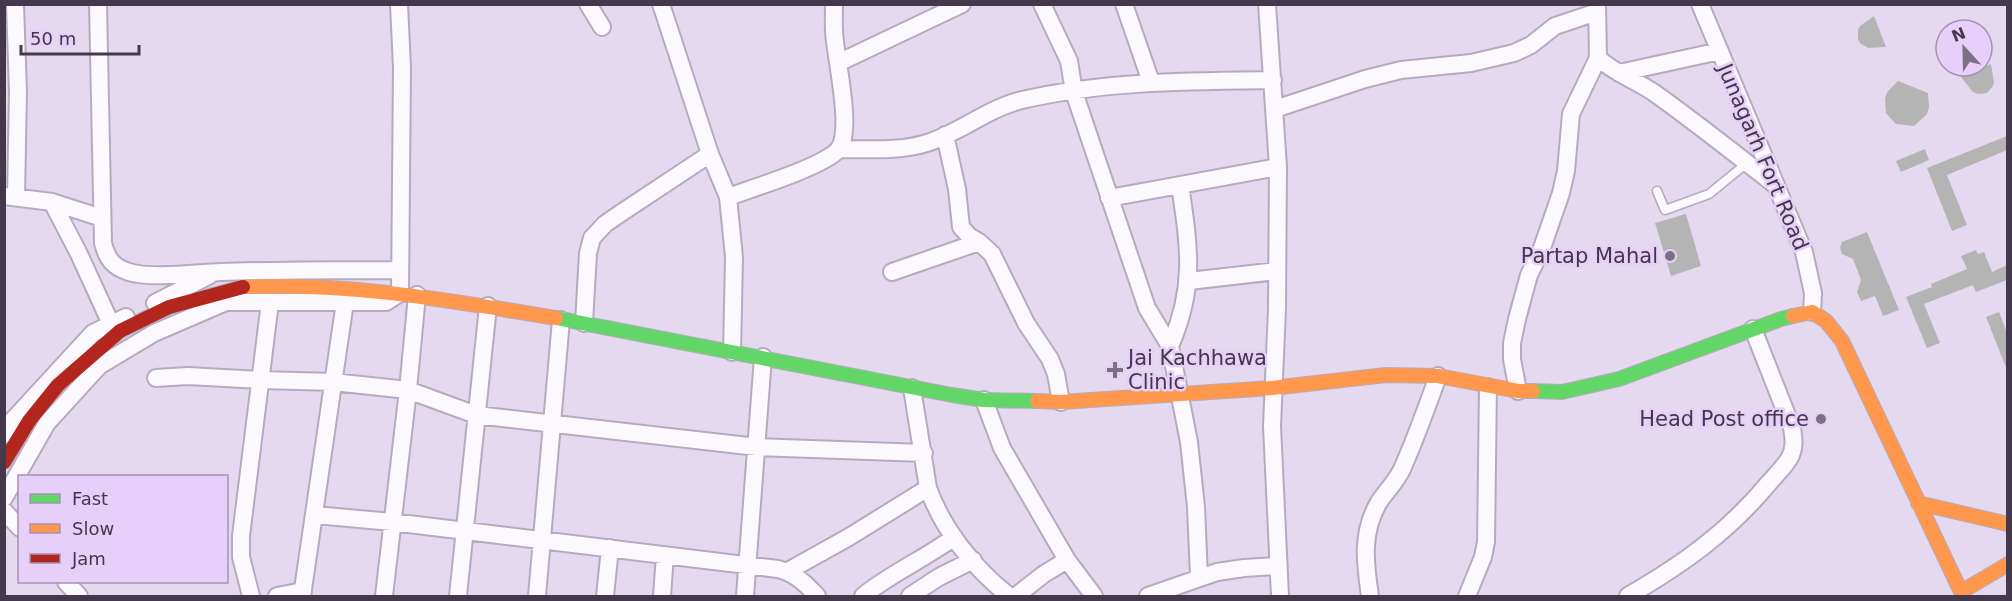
<svg xmlns="http://www.w3.org/2000/svg" width="2012" height="601" font-family="'DejaVu Sans',sans-serif">
<style>
.building{fill:#b4b4b4}
.lines{fill:none;stroke-linecap:round;stroke-linejoin:round}
.lane-casing{stroke:#b6abbe;stroke-width:11}
.street-casing{stroke:#b6abbe;stroke-width:20}
.fast-casing{stroke:#b6abbe;stroke-width:16}
.slow-casing{stroke:#b6abbe;stroke-width:16}
.jam-casing{stroke:#b6abbe;stroke-width:16}
.lane{stroke:#fbf9fd;stroke-width:8}
.street{stroke:#fbf9fd;stroke-width:16}
.fast{stroke:#63d668;stroke-width:14}
.slow{stroke:#ff974d;stroke-width:14}
.jam{stroke:#b3261e;stroke-width:14}
.poi-dot{fill:#7c7085;stroke:#e6d0f9;stroke-width:2}
.labels{text-anchor:middle;stroke-width:5;stroke-linejoin:round;paint-order:stroke}
.street-label{font-size:21px;fill:#43384c;stroke:#e6d0f9}
.poi-label{font-size:21px;fill:#43384c;stroke:#e6d0f9;text-anchor:end}
</style>
<rect width="100%" height="100%" fill="#e5d9f0"/>
<!-- building -->
<path class="building" d="M1874,16L1886,47L1868,48L1860,43L1858,39V30L1860,26Z
M1991,64L1994,82L1993,86L1987,93L1978,94L1973,92L1960,76Z
M1898,81L1928,93L1929,107L1927,114L1914,126L1896,124L1886,113L1885,98L1888,91Z
M2007,136V150L1947,175L1967,225L1952,231L1927,168Z
M1925,149L1929,160L1901,172L1896,161Z
M1686,214L1701,266L1671,276L1655,223Z
M1867,232L1899,310L1883,316L1875,296L1861,301L1857,292L1861,280L1853,259L1842,254L1840,248L1842,242Z
M1976,250L1978,254L1984,252L1992,272L2007,265V280L1976,292L1973,285L1924,304L1940,343L1927,348L1906,297L1932,287L1931,284L1967,269L1961,256Z
M1999,312L2007,333V370L1986,317Z"/>
<g class="lines">
<!-- lane casing -->
<g class="lane-casing">
<path id="lane" d="M1657,191L1665,210L1709,194L1747,163"/>
</g>
<!-- street casing -->
<g class="street-casing">
<path id="street" d="M15,4L18,92L16,196
M98,4L103,243C107,259 113,267 129,272C151,279 196,273 221,272C281,270 340,270 400,270
M588,4L602,27
M661,4L710,154L728,197L734,257L732,352
M1042,4L1069,61L1074,92L1147,308L1170,346L1189,442L1196,507L1199,577
M1124,4L1151,82
M1267,4L1278,167L1277,308L1272,426L1280,596
M1597,4L1598,58C1614,73 1635,80 1653,92C1694,121 1734,153 1774,184
M1700,4L1804,252L1813,293L1812,312
M838,63L962,4
M1619,73L1720,51
M1275,109L1365,79L1401,70L1471,63L1514,53L1531,45L1555,26L1597,12
M945,135L957,189L961,227L969,236L979,242L992,254L1026,323L1050,359L1056,374L1061,402
M839,149C870,149 901,152 930,142C962,131 989,108 1022,100C1104,81 1189,81 1273,80
M4,196L52,202L102,218
M728,197C753,188 822,167 838,150C853,133 837,64 835,41C833,29 834,17 834,4
M1109,198L1278,167
M52,202L79,254L111,324
M892,272L979,242
M1189,281L1277,271
M155,303L210,275
M584,323L588,253L592,238L605,224L621,213L710,154
M1170,346C1196,287 1189,246 1180,185
M156,378L188,376L261,380L333,382L408,390L476,415L757,447L924,453
M1518,391L1512,359V343L1517,319L1529,275L1542,248L1561,193L1566,171L1571,114L1598,58
M984,400L1002,448L1067,560L1094,596
M4,435L12,421L93,333L126,317
M928,488C943,530 974,568 1009,596
M4,498L47,423L99,366L154,333L226,302H386L400,293L402,68L399,4
M4,511L20,528
M315,515L392,522L778,569C795,573 806,584 817,596
M788,571L849,537L928,488L912,388
M66,582L79,596
M251,596L241,557V536L270,302
M277,596L303,591
M302,596L345,302
M384,596L408,390L417,295
M458,596L488,306
M537,596L561,320
M605,596L610,548
M662,596L665,555
M745,596L763,357
M863,596C891,573 925,559 954,537
M910,596L939,577L973,560
M1016,596L1044,574L1067,560
M1148,596L1217,572L1244,568L1278,566
M1370,596C1365,563 1361,532 1379,502C1387,490 1397,481 1403,467C1416,437 1427,407 1438,376
M1467,596L1483,557L1486,542L1488,387
M1628,596C1683,564 1727,533 1768,484C1775,476 1783,468 1789,459C1795,449 1794,439 1792,428L1753,329"/>
</g>
<!-- fast casing -->
<g class="fast-casing">
<path id="fast" d="M556,318L952,395L984,400L1037,401
M1533,391L1562,392L1619,379L1781,319L1793,316"/>
</g>
<!-- slow casing -->
<g class="slow-casing">
<path id="slow" d="M243,287C348,282 452,301 556,318
M1793,316L1812,312L1826,321L1842,341L1963,596
M1037,401L1061,402L1272,388L1386,375L1438,376L1518,391H1533
M1918,503L2008,524
M1961,592L2008,564"/>
</g>
<!-- jam casing -->
<g class="jam-casing">
<path id="jam" d="M4,462L29,421L58,385L120,331L169,307L243,287"/>
</g>
<!-- lane -->
<use href="#lane" class="lane"/>
<!-- street -->
<use href="#street" class="street"/>
<!-- fast -->
<use href="#fast" class="fast"/>
<!-- slow -->
<use href="#slow" class="slow"/>
<!-- jam -->
<use href="#jam" class="jam"/>
</g>
<!-- markers -->
<g class="poi-dot">
<circle cx="1670" cy="256" r="6"/>
<path d="M1112 361h6v6h6v6h-6v6h-6v-6h-6v-6h6z"/>
<circle cx="1821" cy="419" r="6"/>
</g>
<g class="labels">
<!-- street labels -->
<g class="street-label">
<text transform="translate(1763 157) rotate(67)" y="7">Junagarh Fort Road</text>
</g>
<!-- poi labels -->
<g class="poi-label">
<text x="1658" y="263">Partap Mahal</text>
<text x="1128" y="365" text-anchor="start">Jai Kachhawa<tspan x="1128" dy="24">Clinic</tspan></text>
<text x="1809" y="426">Head Post office</text>
</g>
</g>
<!-- border -->
<rect width="2012" height="601" fill="none" stroke="#43384c" stroke-width="12"/>
<!-- legend -->
<rect x="18" y="475" width="210" height="108" fill="#e6d0f9" stroke="#a593b4" stroke-width="1.5"/>
<rect x="30" y="494" width="30" height="9" fill="#63d668" stroke="#a593b4" stroke-width="1.5"/>
<text x="72" y="505" font-size="18" fill="#43384c">Fast</text>
<rect x="30" y="524" width="30" height="9" fill="#ff974d" stroke="#a593b4" stroke-width="1.5"/>
<text x="72" y="535" font-size="18" fill="#43384c">Slow</text>
<rect x="30" y="554" width="30" height="9" fill="#b3261e" stroke="#a593b4" stroke-width="1.5"/>
<text x="72" y="565" font-size="18" fill="#43384c">Jam</text>
<!-- north arrow -->
<g transform="translate(1964 48) rotate(338)"><circle r="28" fill="#e6d0f9" stroke="#a593b4" stroke-width="1.5"/>
<path d="M0-4.5L10 22L0 15L-10 22Z" fill="#7c7085"/>
<text y="-9" font-size="16" font-weight="bold" text-anchor="middle" fill="#43384c">N</text>
</g>
<!-- scale -->
<path d="M21 45v9h118v-9" fill="none" stroke="#43384c" stroke-width="3"/>
<text x="30" y="45" font-size="18" fill="#43384c" stroke="#e6d0f9" stroke-width="4.5" paint-order="stroke">50 m</text>
</svg>
